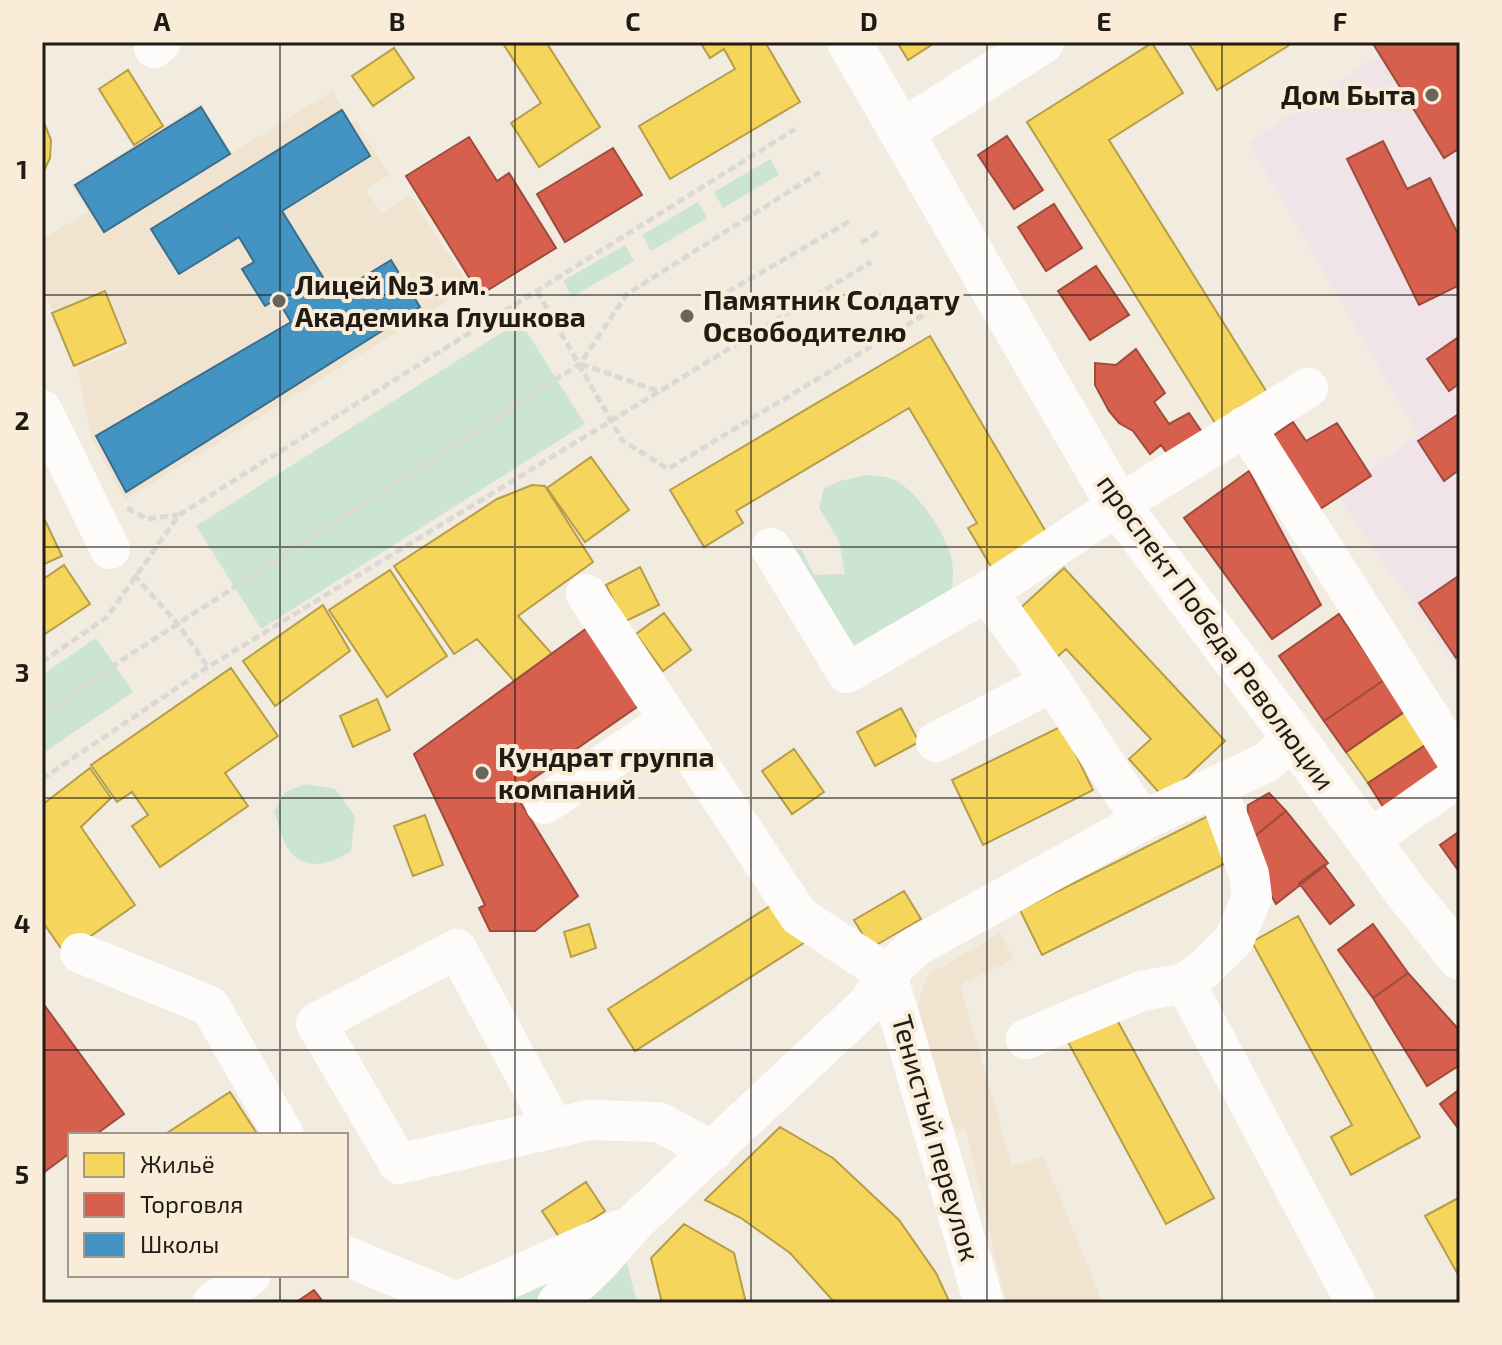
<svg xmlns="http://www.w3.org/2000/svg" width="1502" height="1345" font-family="'Exo 2',sans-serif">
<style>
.commercial{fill:#f1e4e8}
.built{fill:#f0e3d0}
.green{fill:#cce4d2}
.homes{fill:#f6d55c;stroke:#b69d47;stroke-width:2}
.shops{fill:#d6604d;stroke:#9f4b3c;stroke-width:2}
.schools{fill:#4393c3;stroke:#386f8f;stroke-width:2}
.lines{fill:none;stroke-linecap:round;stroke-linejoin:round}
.path{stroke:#dbd9d6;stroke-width:5;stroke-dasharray:8 4;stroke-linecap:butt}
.minor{stroke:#fdfcfa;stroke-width:40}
.major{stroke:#fdfcfa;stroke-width:44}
.grid{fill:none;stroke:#201b15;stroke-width:2;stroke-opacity:0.55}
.poi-dot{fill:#6a645c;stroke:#f9ecd9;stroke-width:3}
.labels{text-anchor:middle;stroke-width:8;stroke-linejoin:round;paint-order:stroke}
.poi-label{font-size:28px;font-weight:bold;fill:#201b15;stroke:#f9ecd9;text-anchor:start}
.street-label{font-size:28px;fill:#201b15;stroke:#f9ecd9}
.neatline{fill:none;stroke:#201b15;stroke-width:3}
.grid-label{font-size:26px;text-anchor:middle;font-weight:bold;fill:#201b15}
</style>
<rect width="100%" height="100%" fill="#f2ebe0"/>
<!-- commercial -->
<path class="commercial" d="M1397,42H1460V673L1338,496L1418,434L1249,143Z"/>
<!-- built -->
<path class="built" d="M333,91L350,122L356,121L389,175L366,189L381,213L410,195L470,287L125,500L92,440L77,368L130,347L105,290L53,312L42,287V239L88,212L72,185L200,103L232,153Z
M1000,933L1013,959L960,985L1012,1166L1043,1156L1103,1303H1006L966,1129L949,1128L916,1010L927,976Z"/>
<!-- green -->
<path class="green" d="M770,159L779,175L723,208L714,192Z
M698,202L707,218L651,251L642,235Z
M625,245L634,261L572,297L563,281Z
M520,321L585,424L261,629L196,526Z
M867,475C875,476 885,476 892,479C916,488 944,532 951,556C956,576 950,598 947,618L843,666L771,548L801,549L814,575L845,574L839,541L819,508L824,488L840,481Z
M96,638L133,692L42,754V675Z
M306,784L335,789L355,816L351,851C334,862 310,872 292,854C283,845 279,824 274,812L285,792Z
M578,1246L626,1259L637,1303H487Z"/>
<!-- homes -->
<path class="homes" d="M502,42H546L600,127L539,167L511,123L541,103Z
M700,42H765L800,102L670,179L639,126L735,69L724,49L710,58Z
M897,42H936L908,60Z
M1188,42H1285L1288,46L1217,90Z
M1152,43L1183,93L1109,140L1268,394L1217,426L1027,122Z
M394,48L414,78L373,106L352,76Z
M128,70L163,126L134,145L99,89Z
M42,118L51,140L50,158L42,175Z
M105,291L126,343L74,366L52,313Z
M930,336L1052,542L996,575L968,528L977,523L909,408L736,511L743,523L704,547L670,490Z
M591,457L629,510L585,542L547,488Z
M532,485L545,486L593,562L518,616L552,654L514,681L477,639L454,654L394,566L497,499Z
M42,514L62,556L42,565Z
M64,565L90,604L42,636V580Z
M640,567L659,605L624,622L606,585Z
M1064,568L1225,741L1164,798L1129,759L1151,739L1066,649L1057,657L1016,612Z
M390,570L447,656L387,697L329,610Z
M323,605L350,651L275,706L243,661Z
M664,613L691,650L663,671L636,634Z
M231,668L278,736L225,773L248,806L160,867L132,826L148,815L132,792L117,802L91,765Z
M377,699L390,730L353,747L340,716Z
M901,708L919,742L875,766L857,732Z
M1405,712L1427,744L1368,783L1346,752Z
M1062,726L1093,790L983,845L952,780Z
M794,749L824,792L792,814L762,771Z
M90,768L111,798L81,827L135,905L65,954L42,921V805Z
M1218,811L1240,856L1042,955L1020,910Z
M425,815L443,865L413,876L394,826Z
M904,891L921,919L871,948L854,920Z
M781,899L807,941L635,1051L608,1009Z
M1298,916L1420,1137L1351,1175L1331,1137L1352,1125L1252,942Z
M589,924L596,948L571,957L564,932Z
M1115,1016L1214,1198L1166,1224L1068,1042Z
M230,1092L258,1135H164Z
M780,1127L833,1158L899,1220L936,1273L950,1303H835L790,1253L741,1218L705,1200Z
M586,1182L605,1211L561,1240L542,1211Z
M1460,1197V1278L1425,1216Z
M684,1224L734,1253L746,1303H662L651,1258Z"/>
<!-- shops -->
<path class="shops" d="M1372,42H1460V148L1444,158Z
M1007,136L1043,190L1014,209L978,155Z
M469,137L497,181L509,173L556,248L480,295L406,176Z
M1383,141L1407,189L1430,178L1460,238V285L1419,305L1347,159Z
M613,148L642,195L565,242L537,194Z
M1054,204L1082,248L1046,271L1018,227Z
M1096,266L1129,315L1090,340L1058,291Z
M1460,336V383L1449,391L1427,359Z
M1136,349L1165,393L1154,402L1169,424L1189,413L1204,435L1169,456L1161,445L1150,454L1133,431L1119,423L1109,411L1095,385V363L1116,365Z
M1460,413V469L1444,481L1418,441Z
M1293,422L1306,441L1337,423L1371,476L1314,513L1264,442Z
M1249,471L1321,605L1272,639L1184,518Z
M1460,575V656L1456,658L1419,603Z
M1339,614L1384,680L1324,721L1279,656Z
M587,628L640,705L514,792L578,896L535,931H490L479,908L485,905L414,754Z
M1390,676L1411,707L1346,752L1324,721Z
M1427,744L1446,774L1387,813L1368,783Z
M1269,793L1286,811L1255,836L1245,850L1248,805Z
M1286,811L1328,863L1276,904L1248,854L1255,836Z
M1460,831V873L1440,845Z
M1324,865L1354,905L1330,924L1299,883Z
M1373,924L1408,973L1373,998L1338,950Z
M1408,973L1460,1031V1065L1427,1086L1373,998Z
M42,1002L124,1114L95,1135H70V1153L43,1173Z
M1460,1089V1131L1440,1104Z
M314,1290L324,1303H295Z"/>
<!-- schools -->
<path class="schools" d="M201,107L230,154L104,232L75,185Z
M342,110L370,156L282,211L334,295L391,260L420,307L126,492L96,436L291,322L277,299L265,306L242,269L254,262L239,237L179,274L151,229Z"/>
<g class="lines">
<!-- path -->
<path class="path" d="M861,243L880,231
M537,291L622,440L668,469L935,308
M707,304L850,221
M581,364L661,392
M127,508L147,519L178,515
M134,575L178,624L208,667
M42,662L107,617L179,515L795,129
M42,715L128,656L580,364L627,294L820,172
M42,779L208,667L871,262"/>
<!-- minor -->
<path class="minor" d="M154,48L161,42
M42,410L110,549
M1245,426L1460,765
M771,548L847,673L1003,582L1118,505L1308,388
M987,592L1052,682L1142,821
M586,594L799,916L887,974L984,1303
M936,742L1052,682
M545,804L669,720
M1369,840L1460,776
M80,953L210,1006L284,1135
M1185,983L1356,1303
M1026,1039L1141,991L1185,983L1201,972L1234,940L1252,897L1249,874L1216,786
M554,1128L457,949L316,1023L399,1164L589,1120L659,1122L713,1151
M346,1256L457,1302L619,1230
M212,1303L251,1275
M557,1303L599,1263L634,1223L867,1005L887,974L915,947L1142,821L1267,762L1294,738"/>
<!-- major -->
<path class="major" d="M849,42L1118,505L1294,738L1407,893L1460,958
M903,131L1042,42"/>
</g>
<!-- grid -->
<path class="grid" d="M280,42V1135M515,42V1303M751,42V1303M987,42V1303M1222,42V1303M42,295H1460M42,547H1460M42,798H1460M42,1050H1460M280,1275V1303"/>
<!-- markers -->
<g class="poi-dot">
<circle cx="1432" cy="95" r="8"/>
<circle cx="279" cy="301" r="8"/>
<circle cx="687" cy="316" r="8"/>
<circle cx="482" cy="773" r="8"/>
</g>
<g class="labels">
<!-- poi labels -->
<g class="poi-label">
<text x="1416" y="105" text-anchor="end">Дом Быта</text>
<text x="295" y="295">Лицей №3 им.<tspan x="295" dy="32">Академика Глушкова</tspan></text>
<text x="703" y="310">Памятник Солдату<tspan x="703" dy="32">Освободителю</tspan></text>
<text x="498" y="767">Кундрат группа<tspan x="498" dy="32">компаний</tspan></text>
</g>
<!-- street labels -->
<g class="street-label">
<text transform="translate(1216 632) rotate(54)" y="10">проспект Победа Революции</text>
<text transform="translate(936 1138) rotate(74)" y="10">Тенистый переулок</text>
</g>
</g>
<!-- border -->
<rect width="1502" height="1345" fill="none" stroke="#f9ecd9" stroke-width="88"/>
<!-- legend -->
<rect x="68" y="1133" width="280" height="144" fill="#f9ecd9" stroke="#a2988b" stroke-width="2"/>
<rect x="84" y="1153" width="40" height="24" fill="#f6d55c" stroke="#a2988b" stroke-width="2"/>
<text x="140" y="1173" font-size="24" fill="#201b15">Жильё</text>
<rect x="84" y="1193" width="40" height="24" fill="#d6604d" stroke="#a2988b" stroke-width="2"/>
<text x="140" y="1213" font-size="24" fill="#201b15">Торговля</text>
<rect x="84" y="1233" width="40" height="24" fill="#4393c3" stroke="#a2988b" stroke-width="2"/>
<text x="140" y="1253" font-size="24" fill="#201b15">Школы</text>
<rect x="44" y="44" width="1414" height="1257" class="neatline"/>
<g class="grid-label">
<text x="162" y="31">A</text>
<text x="397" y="31">B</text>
<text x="633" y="31">C</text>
<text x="869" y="31">D</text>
<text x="1104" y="31">E</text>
<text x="1340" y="31">F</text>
<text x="22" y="179">1</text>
<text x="22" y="430">2</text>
<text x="22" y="682">3</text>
<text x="22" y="933">4</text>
<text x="22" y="1184">5</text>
</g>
</svg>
